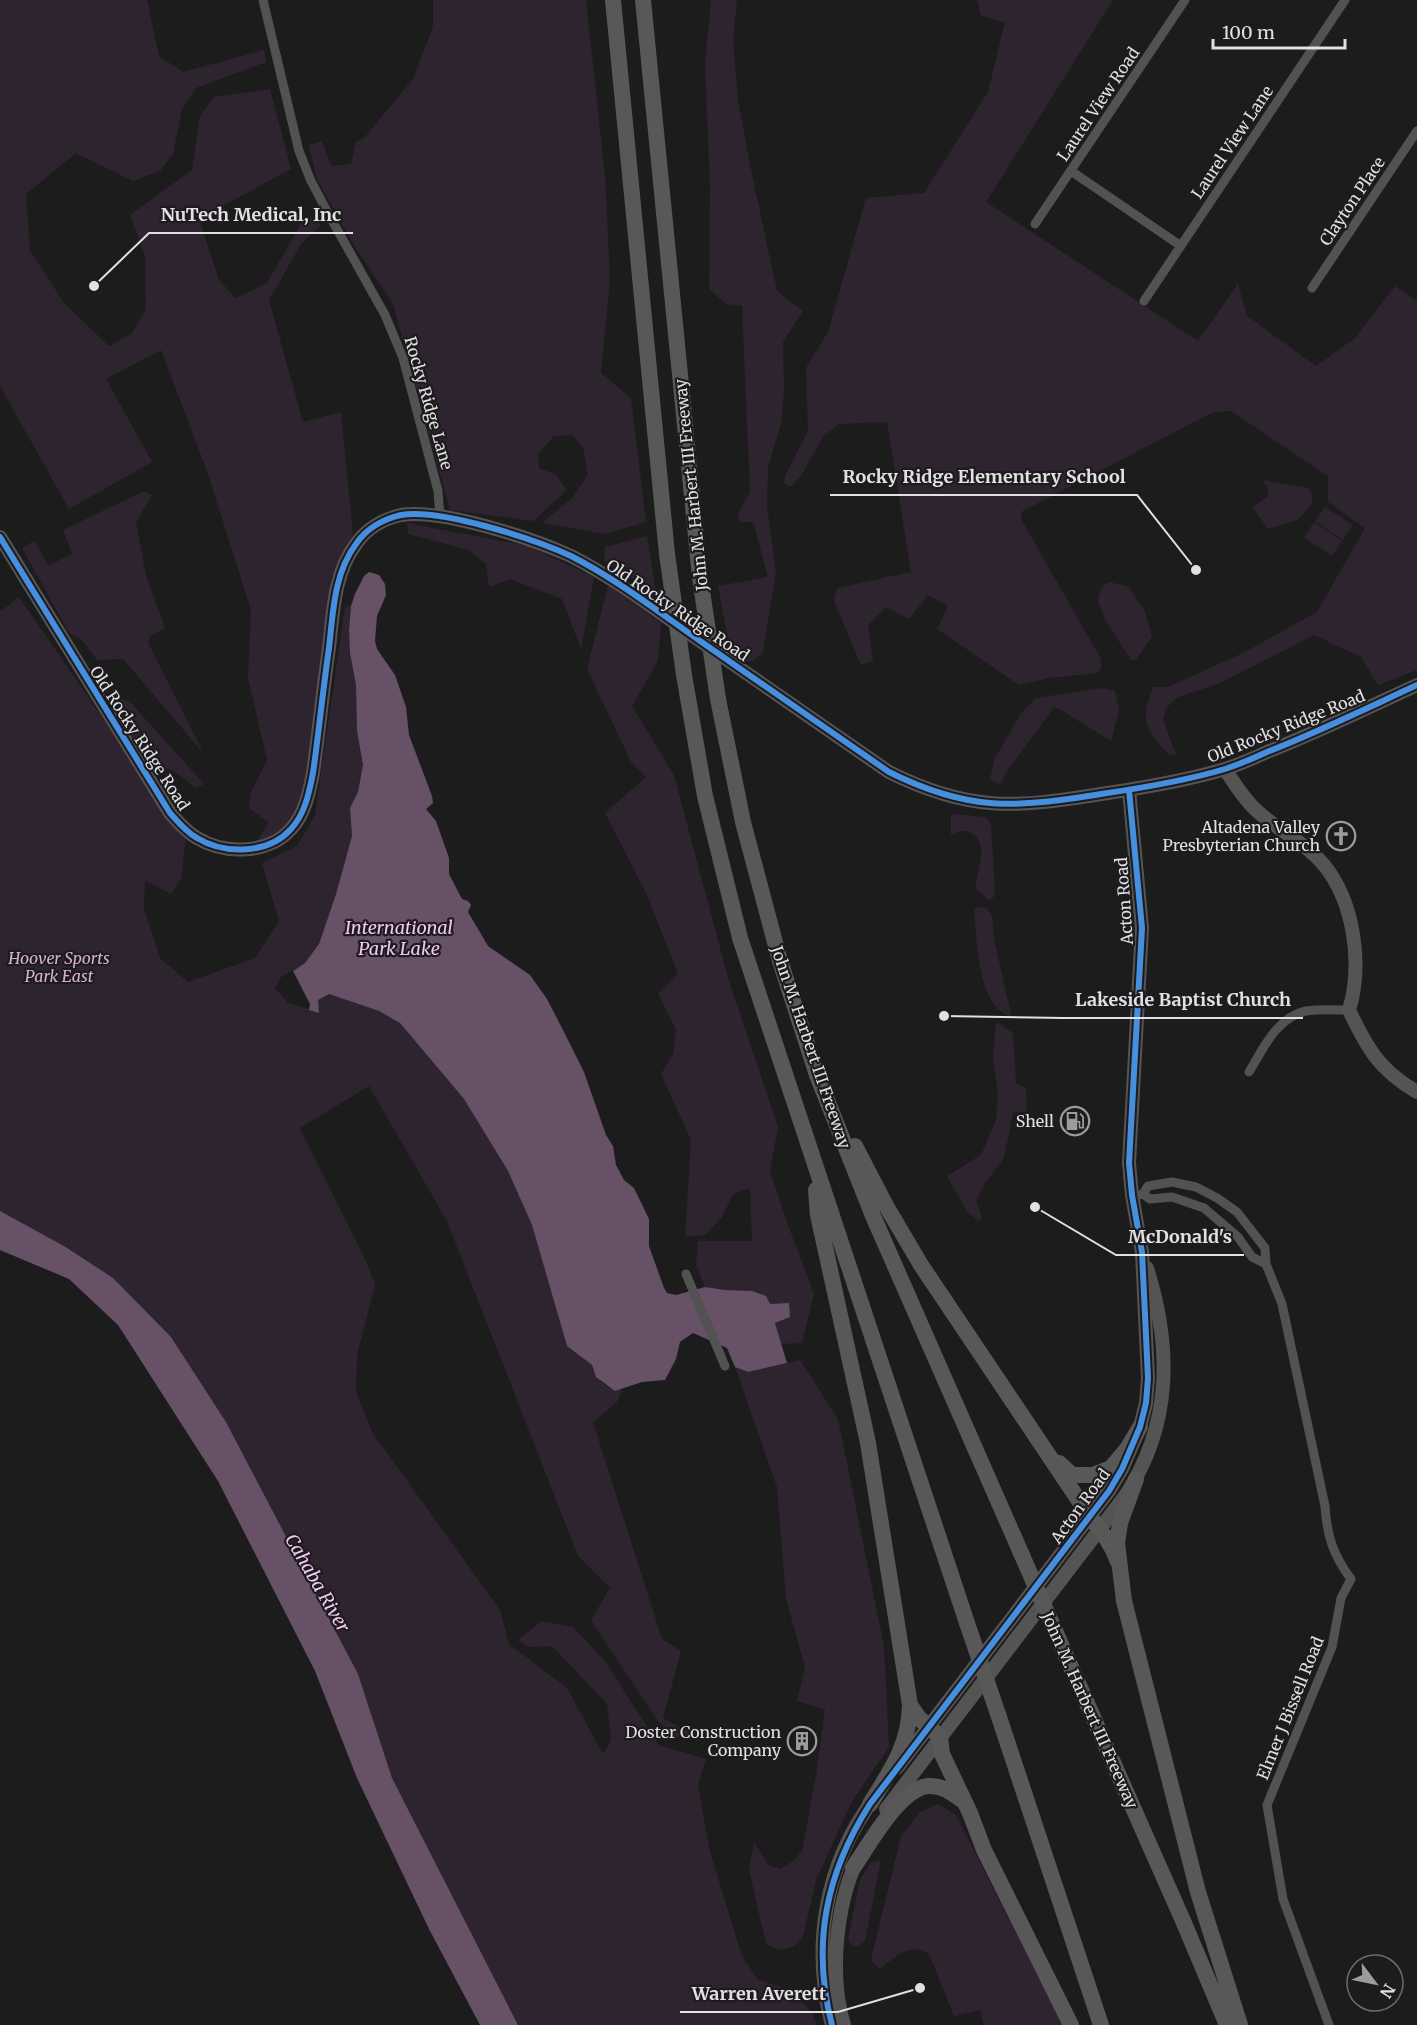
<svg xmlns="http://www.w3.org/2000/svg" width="1417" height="2025" font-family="Merriweather,serif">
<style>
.green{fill:#2e242f}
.water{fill:#665167}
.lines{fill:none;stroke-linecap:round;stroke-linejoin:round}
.street{stroke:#535253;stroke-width:9}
.secondary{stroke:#545454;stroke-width:14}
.highway{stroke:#595859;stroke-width:16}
.highway-bridge{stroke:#595859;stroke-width:16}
.cycleway-casing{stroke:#1e1b1e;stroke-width:10}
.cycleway{stroke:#468fdf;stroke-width:6}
.labels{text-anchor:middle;stroke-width:4.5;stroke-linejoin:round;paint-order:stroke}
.street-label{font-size:16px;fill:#e2e0e2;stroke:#1e1b1e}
.poi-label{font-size:16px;fill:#e2e0e2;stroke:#1e1b1e;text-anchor:end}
.park-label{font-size:16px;font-style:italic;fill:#d9afda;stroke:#1e1b1e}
.water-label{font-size:18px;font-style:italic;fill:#f3c8f4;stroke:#1e1b1e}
.leader{fill:none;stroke:#e2e0e2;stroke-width:2}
.callout-dot{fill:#e2e0e2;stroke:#1e1b1e;stroke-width:2}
.callout-label{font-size:18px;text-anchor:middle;font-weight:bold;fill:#e2e0e2;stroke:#1e1b1e;stroke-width:4.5;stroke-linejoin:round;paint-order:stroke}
</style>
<rect width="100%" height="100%" fill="#1d1c1d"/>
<!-- green -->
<path class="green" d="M0,0H147L159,56L183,72L264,50L266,62L196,88L182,109L173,154L160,171L133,181L76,153L26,194L30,251L64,303L109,346L132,333L146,309L145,256L130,215L192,170L200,116L214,97L270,89L291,169L199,219L219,280L236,298L267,283L306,215L321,225L301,244L269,300L303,422L341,412L353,535L331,579L308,764L297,811L286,828L255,844L269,823L249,808L251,792L267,760L248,678L251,610L207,471L161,350L106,379L152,462L69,509L0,386Z
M433,0H586L605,176L610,280L601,373L631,398L646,522L604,534L542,523L572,498L588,475L583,448L572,435L554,436L538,454L539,468L556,475L567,490L533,521L450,510L393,304L355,247L317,179L309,145L322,141L331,166L351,164L356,142L364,138L413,79L433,27Z
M711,0H737L733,39L738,101L751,170L777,291L803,311L783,342L784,392L781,423L768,468L767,506L776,572L763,652L753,661L745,662L731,656L718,586L768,577L753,522H740L738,513L750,492L742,306L726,304L709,289L710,187L705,64Z
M977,0H1113L986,202L1198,341L1238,284L1247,316L1316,366L1355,338L1395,286L1417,301V670L1378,685L1361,657L1314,635L1218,684L1178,697L1166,708L1163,719L1176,755L1168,754C1145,728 1140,722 1153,687H1168L1243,653L1317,612L1365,528L1328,502V476L1231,411L1213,412L1021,512V519L1101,659V669L1097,673L1049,678L1019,685L937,629L948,606L928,595L909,619L886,607L868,625L873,661L861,665L834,601L837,588L911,572L887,422L839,424L823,437L801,476L790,487L784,483L786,474L808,431L806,368L828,332L866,198L924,193L988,92L1005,22L981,16Z
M1263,480L1308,488L1313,495L1312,502L1302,516L1297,520L1267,529L1266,526L1253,508L1269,495L1267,491L1269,490Z
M144,491L152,495L136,522L146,576L165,628L150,636L148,643L204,754L123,659L97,660L82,640L69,633L22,548L34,541L49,566L72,553L63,530Z
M1325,507L1353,525L1343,540L1315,521Z
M1314,522L1342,541L1332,556L1304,537Z
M407,523L528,546L594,577L581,649L562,599L510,579L489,587L486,564L469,550L408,534Z
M647,536L656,592L604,561L605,547Z
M1109,582L1129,587L1144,609L1152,636L1136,660H1131L1106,621L1098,601L1101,588Z
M608,585L661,623L658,661L632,706L674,775L728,978L778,1127L770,1171L785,1217L814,1294L802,1343L781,1344L770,1304L705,1287L696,1265L698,1241H752L750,1188L733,1194L722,1217L705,1235L685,1237L691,1140L661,1074L673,1054L676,1029L658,994L678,974L647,895L605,813L646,777L631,762L587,669Z
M19,597L186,838L181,879L171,894L145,880L144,908L160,958L188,982L255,958L279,921L262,863L297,846L315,815L345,607L351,606L349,630L350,653L356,685L357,731L363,766L358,792L350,808L352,836L336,894L319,944L305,963L281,977L275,988L288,1003L318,1012V1000L329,994L379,1011L400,1023L464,1099L508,1171L532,1225L567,1346L592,1365C593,1378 609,1391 622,1390L617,1402L593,1422L662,1639L681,1651L663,1718L684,1730L703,1732L707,1737L701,1741L677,1737L658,1721L591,1620L610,1588L578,1556L447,1221L369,1086L300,1128L366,1261L375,1285L357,1355L356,1391L372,1432L500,1610L509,1644L567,1688L603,1754L611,1740L607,1704L552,1646L529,1647L518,1640L542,1621L573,1627L604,1660L659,1745L706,1759L698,1785L710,1852L742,1956L758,1980L792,1990L812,2013L817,2025H518L392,1778L358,1674L226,1422L171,1337L113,1279L64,1246L0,1211V609L1,611Z
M1103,688L1115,691L1119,709L1111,741L1061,710L1054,707L1006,773L1000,784L990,780L994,760L1021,713L1036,698Z
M111,695L129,701L204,784L196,788L174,771L145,761L107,699Z
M956,814L983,817L987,818L991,825L995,891L993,898L989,900L976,889C975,873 990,847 973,834C966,829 958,831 951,835V815Z
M976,907L986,908L992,915L995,944L1011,1014L1009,1016C978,1004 977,941 974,913Z
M996,1022L1013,1033L1016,1083L1026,1088L1027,1111L1013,1113L1004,1158L985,1183L976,1200L982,1218L978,1221L967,1211L947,1176L981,1155L996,1120L998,1093L993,1060Z
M800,1360L838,1419L884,1646L889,1747L851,1803L816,1880L803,1937L793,1947L779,1950L766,1944L749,1869L754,1842L768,1865L780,1869L793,1861L802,1851L816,1776L825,1709L797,1701L805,1667L786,1599L777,1487L735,1367L748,1372Z
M938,1804L956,1815L1062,2025H984L980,2010L954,2016L929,1954C906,1942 898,1957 879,1969L871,1960L901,1836L920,1812Z
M881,1860L865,1941L857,1947L850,1944L848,1938L860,1880L871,1862Z"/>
<!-- water -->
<path class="water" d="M369,572L379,575L385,584L386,595L377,616L375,641L377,649L395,675L406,707L409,735L432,796L433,803L426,809L436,821L449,858V874L462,899L468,901L471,905L468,912L488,946L530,975L547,999L563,1030L584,1072L606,1135L613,1146L616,1165L624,1180L634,1188L649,1219V1246L664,1288L667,1293L676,1295L705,1287L725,1290L752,1291L766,1296L770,1304L789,1303L790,1317L775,1323L787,1363L748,1372L735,1367L727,1348L693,1333L680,1342L676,1359L665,1380L642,1382L615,1391L596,1377L592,1365L567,1346L532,1225L508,1171L464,1099L400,1023L379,1011L329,994L318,1000L319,1013L309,1010L310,1004L293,971L305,963L319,944L336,894L352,836L350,808L358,792L363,765L357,731L356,685L350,653L349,630L351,606L355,594L364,576Z
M0,1211L64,1246L113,1278L171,1337L226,1422L358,1674L392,1778L518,2025H480L429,1929L357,1778L315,1671L218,1481L118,1325L69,1279L0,1250Z"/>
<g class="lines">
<!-- street -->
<path class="street" d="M263,0L299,151L311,181L329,215L385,315L403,358L438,491L440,517
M1071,171L1181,246
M1035,224L1185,0
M1312,288L1417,131
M1144,301L1345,0
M1249,1072C1263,1049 1276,1018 1306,1011C1319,1009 1335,1010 1349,1010
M1143,1194L1148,1186L1172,1182L1196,1187L1217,1198L1237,1212L1265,1248L1266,1264L1282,1304L1325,1506C1327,1536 1333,1555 1351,1579L1341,1598L1332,1647L1267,1805L1283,1899L1329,2025
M1139,1195L1143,1194L1150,1199L1172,1197L1204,1208L1238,1237L1252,1257L1266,1264
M686,1274L725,1366"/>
<!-- secondary -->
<path class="secondary" d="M0,537L170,813C178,822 186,832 197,838C225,855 269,854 291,829C305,814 309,793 313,773C319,731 323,689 329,648C333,613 334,573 356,544C366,529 383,519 401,515C440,508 534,539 571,556C618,580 660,613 703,643C765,686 827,729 889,772C969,812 1015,808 1101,794C1142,788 1185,781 1225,769C1240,764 1254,758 1267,752C1318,732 1367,708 1417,685
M1225,769C1234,783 1243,798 1256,810C1277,830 1305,842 1324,865C1354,902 1363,964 1349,1010C1367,1048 1379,1070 1417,1092
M897,1768L1109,1491L1122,1469L1140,1427L1146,1403L1148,1378L1142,1252L1132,1195L1129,1163L1142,928L1129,790
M886,1809L1125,1496C1172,1425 1172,1348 1147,1268
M832,2025C811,1946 825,1863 875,1797
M844,2025C829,1976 836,1906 857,1860"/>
<!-- highway -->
<path class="highway" d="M613,0L667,554
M643,0L700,577
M684,675L705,796L740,938L967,1623
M718,699L743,822L780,961L817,1075L873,1216L1021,1553
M855,1146L885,1204L921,1265L1090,1517C1102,1532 1112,1544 1118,1562
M816,1190L818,1215L868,1443L910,1705C909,1746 891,1770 870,1804
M1059,1463L1072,1475H1093L1111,1468L1127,1449L1140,1427
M1136,1479L1120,1523L1117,1543L1124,1601L1198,1892L1240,2025
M1059,1640L1184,1923L1227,2025
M910,1705L919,1718L940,1737L942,1754L970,1813L984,1850L1071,2025
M999,1717L1101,2025
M853,1868C869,1845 899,1789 928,1786C942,1785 952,1793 963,1801"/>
<!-- highway-bridge -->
<path class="highway-bridge" d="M667,554L684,675
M700,577L718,699
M1021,1553L1059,1640
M967,1623L999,1717"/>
<!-- cycleway casing -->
<g class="cycleway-casing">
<path id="cycleway" d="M0,537L170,813C178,822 186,832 197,838C225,855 269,854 291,829C305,814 309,793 313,773C319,731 323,689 329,648C333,613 334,573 356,544C366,529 383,519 401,515C440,508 534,539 571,556C618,580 660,613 703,643C765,686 827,729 889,772C969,812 1015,808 1101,794C1142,788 1185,781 1225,769C1240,764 1254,758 1267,752C1318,732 1367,708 1417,685
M832,2025C811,1944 826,1873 870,1804L1109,1491L1122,1469L1140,1427L1146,1403L1148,1378L1142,1252L1132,1195L1129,1163L1142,928L1129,790"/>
</g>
<!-- cycleway -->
<use href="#cycleway" class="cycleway"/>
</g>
<!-- icons -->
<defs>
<g id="church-ring" transform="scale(1.5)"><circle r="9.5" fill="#1e1b1e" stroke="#9d9b9d" stroke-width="1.5"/><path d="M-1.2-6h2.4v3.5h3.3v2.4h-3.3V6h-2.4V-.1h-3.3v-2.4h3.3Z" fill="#9d9b9d"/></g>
<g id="fuel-ring" transform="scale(1.5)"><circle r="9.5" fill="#1e1b1e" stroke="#9d9b9d" stroke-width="1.5"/><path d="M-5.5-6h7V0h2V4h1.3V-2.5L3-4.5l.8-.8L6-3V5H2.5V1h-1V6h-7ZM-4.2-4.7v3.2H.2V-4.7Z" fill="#9d9b9d"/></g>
<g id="building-ring" transform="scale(1.5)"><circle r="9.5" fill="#1e1b1e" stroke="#9d9b9d" stroke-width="1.5"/><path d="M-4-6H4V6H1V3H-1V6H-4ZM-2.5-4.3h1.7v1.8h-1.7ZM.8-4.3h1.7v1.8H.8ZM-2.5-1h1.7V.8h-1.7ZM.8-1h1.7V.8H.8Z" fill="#9d9b9d"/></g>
</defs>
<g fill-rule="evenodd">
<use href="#church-ring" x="1341" y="836"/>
<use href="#fuel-ring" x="1075" y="1121"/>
<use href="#building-ring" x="802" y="1741"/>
</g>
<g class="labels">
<!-- street labels -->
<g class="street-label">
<text transform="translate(1098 104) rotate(-56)" y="6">Laurel View Road</text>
<text transform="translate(1232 142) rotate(-56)" y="6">Laurel View Lane</text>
<text transform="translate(1352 201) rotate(-56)" y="6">Clayton Place</text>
<text transform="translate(429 403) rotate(74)" y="6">Rocky Ridge Lane</text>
<text transform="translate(691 485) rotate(-96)" y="6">John M. Harbert III Freeway</text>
<text transform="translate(678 610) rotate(34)" y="6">Old Rocky Ridge Road</text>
<text transform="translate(1286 726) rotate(-22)" y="6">Old Rocky Ridge Road</text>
<text transform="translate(140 738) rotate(57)" y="6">Old Rocky Ridge Road</text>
<text transform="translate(1124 901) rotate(-94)" y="6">Acton Road</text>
<text transform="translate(811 1047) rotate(71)" y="6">John M. Harbert III Freeway</text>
<text transform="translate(1080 1506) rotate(-54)" y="6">Acton Road</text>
<text transform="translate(1290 1708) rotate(-68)" y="6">Elmer J Bissell Road</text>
<text transform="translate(1090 1710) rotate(66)" y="6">John M. Harbert III Freeway</text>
</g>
<!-- poi labels -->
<g class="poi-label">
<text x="1320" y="833">Altadena Valley<tspan x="1320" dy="18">Presbyterian Church</tspan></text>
<text x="1054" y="1127">Shell</text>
<text x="781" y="1738">Doster Construction<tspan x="781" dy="18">Company</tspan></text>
</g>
<!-- park labels -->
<g class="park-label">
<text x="59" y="964">Hoover Sports<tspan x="59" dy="18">Park East</tspan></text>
</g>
<!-- water labels -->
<g class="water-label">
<text x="399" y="934">International<tspan x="399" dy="21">Park Lake</tspan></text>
<text transform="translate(317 1583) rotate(60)" y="6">Cahaba River</text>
</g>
</g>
<!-- callouts -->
<path class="leader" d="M94 286L149 233H353M1196 570L1137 495H830M944 1016L1063 1018H1303M1035 1207L1116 1255H1244M920 1988L838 2012H680"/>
<g class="callout-dot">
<circle cx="94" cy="286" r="6"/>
<circle cx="1196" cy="570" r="6"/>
<circle cx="944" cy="1016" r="6"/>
<circle cx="1035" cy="1207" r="6"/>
<circle cx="920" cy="1988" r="6"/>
</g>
<g class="callout-label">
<text x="251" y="221">NuTech Medical, Inc</text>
<text x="984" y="483">Rocky Ridge Elementary School</text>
<text x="1183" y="1006">Lakeside Baptist Church</text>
<text x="1180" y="1243">McDonald's</text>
<text x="759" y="2000">Warren Averett</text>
</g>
<!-- north arrow -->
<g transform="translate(1375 1983) rotate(122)"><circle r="28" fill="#1e1b1e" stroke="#6c6a6c" stroke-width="1.5"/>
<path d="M0-4.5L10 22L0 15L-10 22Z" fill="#9d9b9d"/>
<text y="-9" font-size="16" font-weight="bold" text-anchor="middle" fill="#e2e0e2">N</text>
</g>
<!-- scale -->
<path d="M1213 39v9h132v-9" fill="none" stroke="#e2e0e2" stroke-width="3"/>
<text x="1222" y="39" font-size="18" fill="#e2e0e2" stroke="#1e1b1e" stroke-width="4.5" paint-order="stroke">100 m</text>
</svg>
